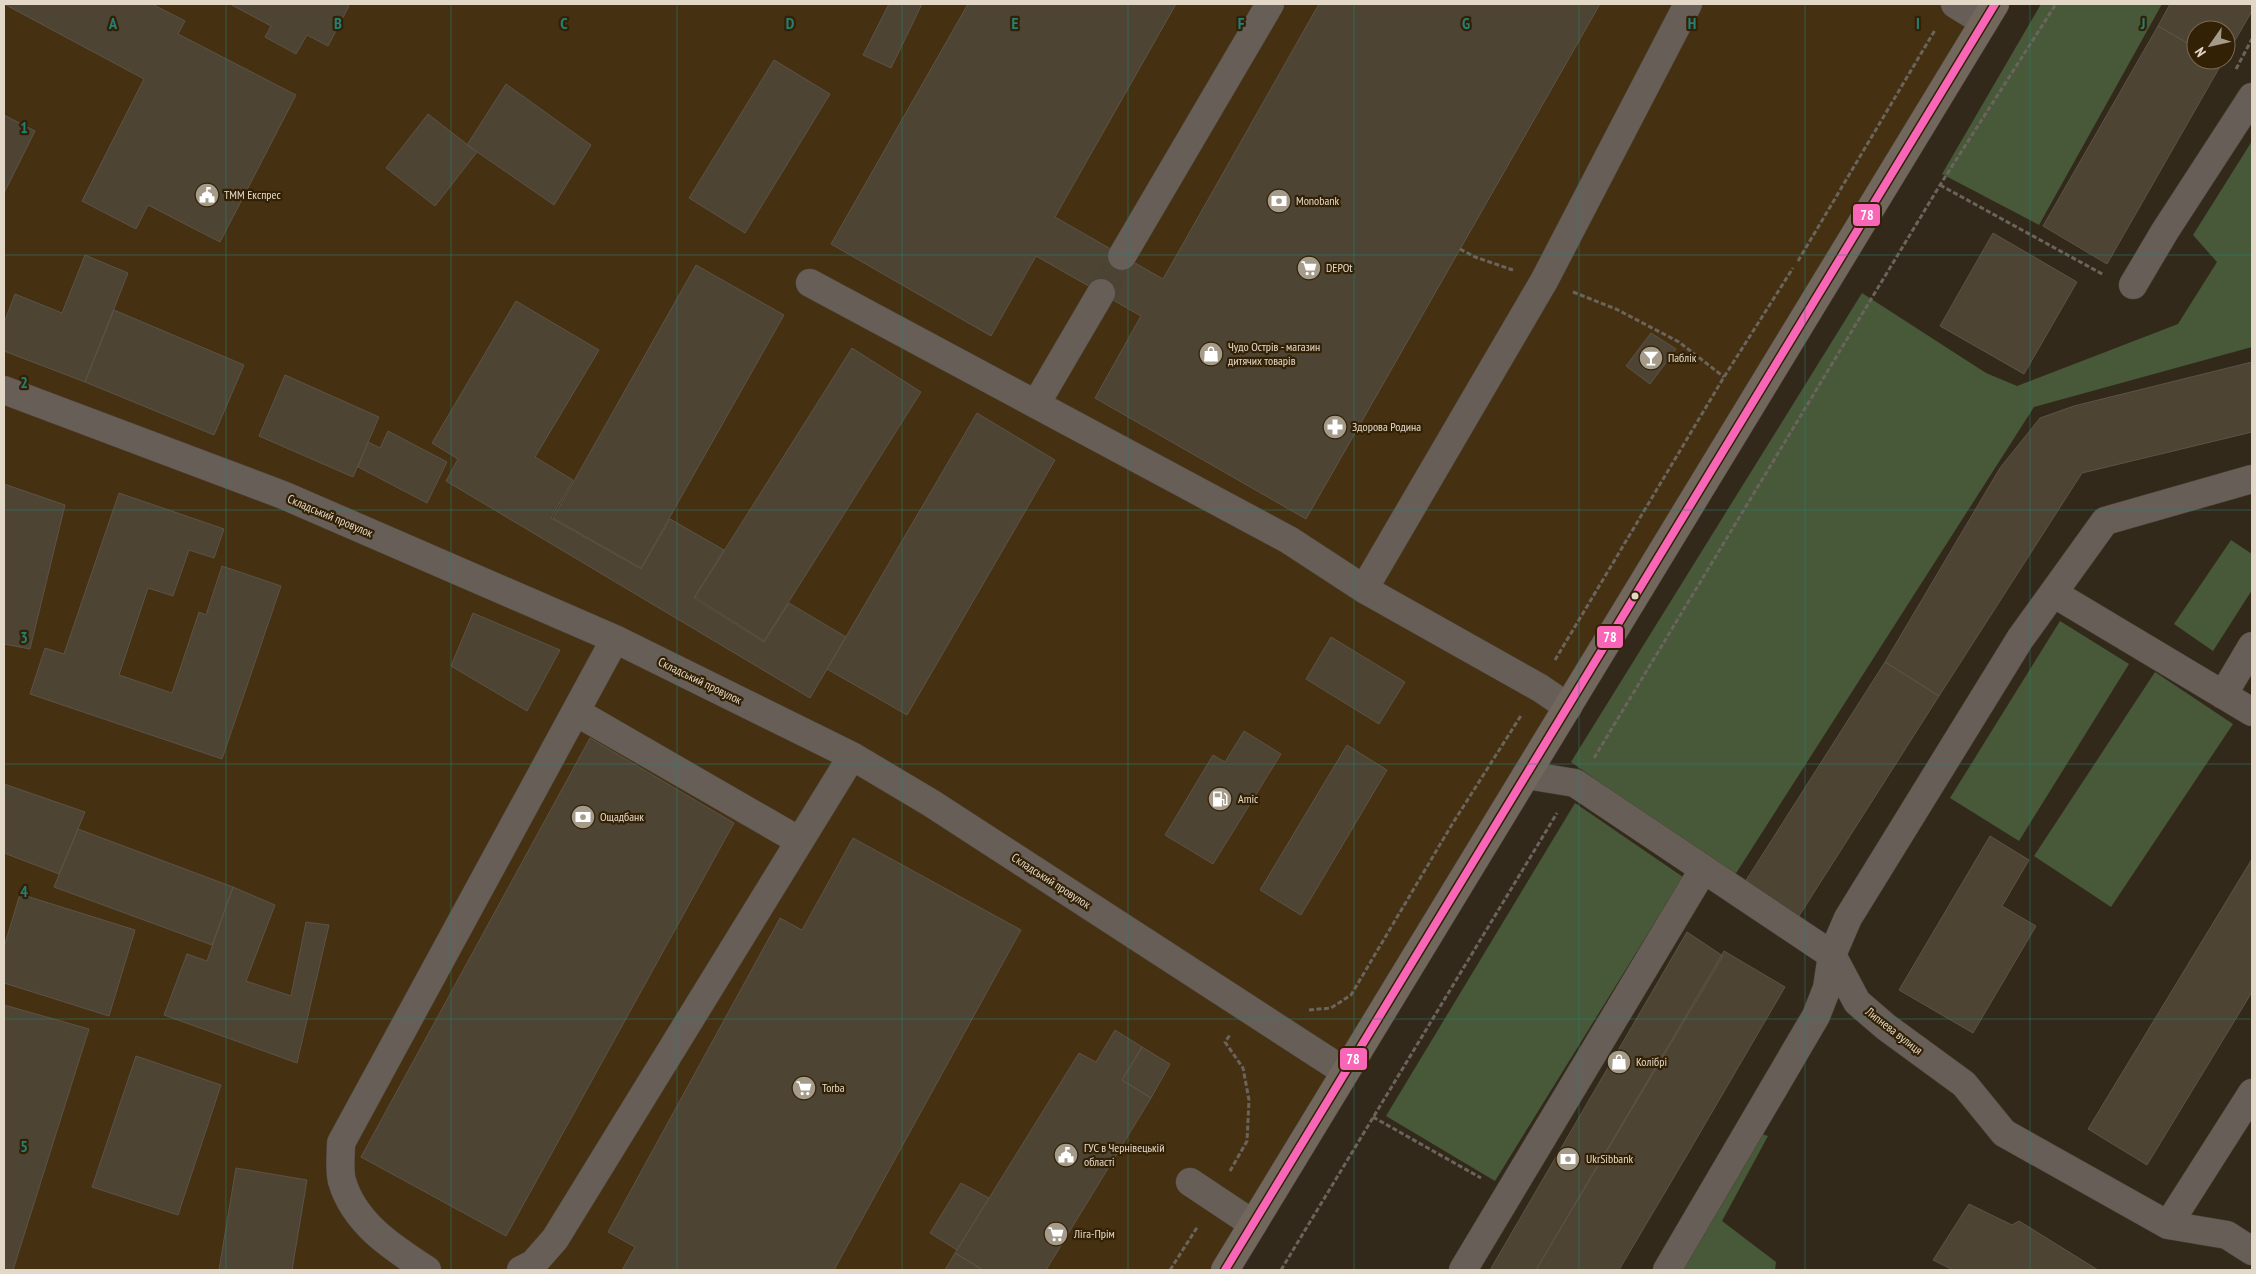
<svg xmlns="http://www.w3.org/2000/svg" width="2256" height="1274" font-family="'PT Sans Narrow',sans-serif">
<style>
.built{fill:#453111}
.green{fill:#475939}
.building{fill:#4e4433;stroke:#5c5348}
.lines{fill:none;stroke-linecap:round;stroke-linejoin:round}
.minor-tunnel{stroke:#4d4335;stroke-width:28;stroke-dasharray:28 14;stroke-linecap:butt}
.minor-casing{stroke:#4d4438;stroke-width:29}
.major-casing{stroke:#4d4438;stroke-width:29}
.path{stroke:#6b645c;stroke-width:3;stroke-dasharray:5 2.5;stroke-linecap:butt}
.minor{stroke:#675f57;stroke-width:28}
.major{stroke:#72675d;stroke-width:28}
.bus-1-casing{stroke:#332106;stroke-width:11}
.bus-1{stroke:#fa66b7;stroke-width:8}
.grid{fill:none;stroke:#248077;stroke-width:1;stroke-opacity:0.55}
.bus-dot{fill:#e3d8c8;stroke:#332106;stroke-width:2}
.labels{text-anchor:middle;stroke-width:4.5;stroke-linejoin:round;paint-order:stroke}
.poi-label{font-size:12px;fill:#e3d8c8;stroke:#332106;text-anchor:start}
.street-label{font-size:12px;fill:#e3d8c8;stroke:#332106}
.grid-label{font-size:16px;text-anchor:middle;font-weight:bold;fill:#248077;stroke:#332106;stroke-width:4.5;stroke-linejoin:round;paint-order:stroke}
.line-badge{stroke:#332106;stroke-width:2}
.badge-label{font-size:14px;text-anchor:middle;font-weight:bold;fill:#fff}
</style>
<rect width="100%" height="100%" fill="#33291b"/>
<!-- built -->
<path class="built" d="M4,4H1980L1216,1270H4Z"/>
<!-- green -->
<path class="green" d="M2041,4H2162L2039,225L1942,174Z
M2252,141V347L2034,407L1733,878L1571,762L1862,293L1986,373L2017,386L2178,324L2217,262L2193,235Z
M2231,540L2252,554V590L2213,651L2174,624Z
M2060,621L2129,664L2019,841L1950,798Z
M2155,672L2233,724L2111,907L2034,856Z
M1575,803L1683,877L1495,1181L1386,1116Z
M1749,1130L1768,1136L1722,1221L1776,1262L1775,1270H1667Z"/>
<!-- building -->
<path class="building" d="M4,4H152L185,21L178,34L296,95L220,242L148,205L136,229L82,201L144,79Z
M230,4H345L349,6L328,46L307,35L296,54L265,37L271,26Z
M889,4H922L891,68L863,55Z
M968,4H1176L1055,217L1163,279L1319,4H1600L1306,519L1095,398L1141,316L1036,256L991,336L831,244Z
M2170,4H2252V11L2226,56V30H2196V48L2158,26Z
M2158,26L2196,48V60H2217L2222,63L2107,264L2043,226Z
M774,60L830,94L745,233L689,198Z
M506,84L591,145L554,205L467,145Z
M428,114L477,152L435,206L386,168Z
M4,115L35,131L4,193Z
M1993,233L2077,282L2024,374L1940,326Z
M85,255L128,273L85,382L4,351V323L15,294L62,313Z
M696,265L784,315L641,568L553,518Z
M516,301L599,350L535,457L573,480L551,518L641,569L670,519L724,550L694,598L764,642L789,603L846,637L810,698L446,481L458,459L432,443Z
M114,310L244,365L214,435L85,382Z
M1651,333L1676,349L1650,384L1626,366Z
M852,348L921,392L764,641L695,597Z
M2252,362V432L2082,473L1939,696L1885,662L2000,468L2040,418L2074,406Z
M285,375L379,417L353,477L259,436Z
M977,413L1055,460L907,715L827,669Z
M388,431L447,462L427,503L358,467L368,442L380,448Z
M4,484L65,505L30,649L4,644Z
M119,493L224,529L214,558L189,550L173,596L148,588L119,675L172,693L199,612L206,615L222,566L281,586L222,759L30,694L45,648L64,654Z
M473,613L560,650L527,711L451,666Z
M1331,637L1405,682L1379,724L1306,679Z
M1885,662L1939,696L1799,916L1745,882Z
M1244,731L1281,754L1213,864L1165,835L1213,755L1225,762Z
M590,738L734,823L506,1236L361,1157Z
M1347,745L1387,770L1301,915L1260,890Z
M4,784L85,812L59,874L4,853Z
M78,829L233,887L212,945L54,887Z
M1990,836L2029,860L2002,906L2036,926L1973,1033L1899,990Z
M853,838L1021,930L834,1270H622L635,1247L608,1232L780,918L802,930Z
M2252,859V992L2147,1165L2088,1129Z
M233,887L275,905L246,981L291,996L306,922L329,925L297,1063L164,1015L187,954L207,961Z
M20,894L135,930L109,1016L4,983V947Z
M1687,932L1723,956L1536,1270H1490Z
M1724,951L1785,987L1687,1155L1619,1270H1536Z
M4,1005L89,1029L13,1270H4Z
M1115,1030L1142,1047L1122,1080L1151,1098L1046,1270H983L955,1253L1079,1053L1096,1062Z
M1142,1047L1170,1064L1151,1098L1122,1080Z
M136,1056L221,1085L178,1215L92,1187Z
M236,1168L307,1180L292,1270H219Z
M961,1183L989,1198L957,1250L930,1233Z
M1969,1204L2012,1225L2019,1221L2098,1270H1953L1933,1260Z
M955,1253L983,1270H945Z"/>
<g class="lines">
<!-- minor-tunnel -->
<path class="minor-tunnel" d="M1101,293L1122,256"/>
<!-- minor casing -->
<g class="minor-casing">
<path id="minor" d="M1955,4L1984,22
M1122,256L1270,4
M810,283L1289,540L1364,589L1540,688L1568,707
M2133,285L2165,231L2252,97
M4,390L283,495L615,639L852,756L931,803L1344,1071
M1036,404L1101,293
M1364,589L1544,281L1688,4
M2053,593L2252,712
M2223,695L2252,646
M576,712L798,840
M1526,775L1575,783L1832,955L1857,1002L1886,1027L1964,1084L2004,1133L2168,1225L2227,1235L2252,1251
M1190,1182L1253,1224
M2168,1225L2252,1093
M427,1270C393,1248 354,1223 342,1181C339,1170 341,1154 341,1143L615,639
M521,1270L533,1264L555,1239L852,756
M1463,1270L1703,870
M1667,1270L1816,1016L1827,988L1832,955L1848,918L2020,639L2105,521L2252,479"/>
</g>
<!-- major casing -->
<g class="major-casing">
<path id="major" d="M1225,1270L1995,4"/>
</g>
<!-- path -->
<path class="path" d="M2236,69L2252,39
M1940,185L2104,275
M1460,249L1475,257L1513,270
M1798,261L1935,30
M1573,292L1616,309L1679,342L1724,377
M1555,660L1724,377L1793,268
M1594,758L1940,185L2056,4
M1309,1010L1331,1008L1351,995L1451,826L1522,714
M1373,1117L1481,1178
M1230,1171L1247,1141L1249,1100L1243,1068L1225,1042L1230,1035
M1170,1270L1198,1226
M1281,1270L1557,813"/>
<!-- minor -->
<use href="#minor" class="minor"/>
<!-- major -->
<use href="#major" class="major"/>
<!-- bus-1 casing -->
<g class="bus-1-casing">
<path id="bus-1" d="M1225,1270L1995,4"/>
</g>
<!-- bus-1 -->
<use href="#bus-1" class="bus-1"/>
</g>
<!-- grid -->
<path class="grid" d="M226,4V1270M451,4V1270M677,4V1270M902,4V1270M1128,4V1270M1354,4V1270M1579,4V1270M1805,4V1270M2030,4V1270M4,255H2252M4,510H2252M4,764H2252M4,1019H2252"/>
<!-- icons -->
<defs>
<g id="civic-disc" transform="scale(1.25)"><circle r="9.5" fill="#a59b8b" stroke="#332106"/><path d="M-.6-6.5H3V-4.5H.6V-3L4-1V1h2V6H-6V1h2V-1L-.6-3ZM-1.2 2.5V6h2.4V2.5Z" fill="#fff"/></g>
<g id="bank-disc" transform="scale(1.25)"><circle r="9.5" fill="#a59b8b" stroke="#332106"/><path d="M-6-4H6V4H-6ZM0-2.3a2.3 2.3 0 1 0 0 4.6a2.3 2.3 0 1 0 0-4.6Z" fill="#fff"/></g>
<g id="supermarket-disc" transform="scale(1.25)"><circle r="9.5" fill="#a59b8b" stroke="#332106"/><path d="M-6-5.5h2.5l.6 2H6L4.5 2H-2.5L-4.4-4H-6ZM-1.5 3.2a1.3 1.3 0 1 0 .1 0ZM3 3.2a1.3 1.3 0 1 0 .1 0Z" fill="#fff"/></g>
<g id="shop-disc" transform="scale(1.25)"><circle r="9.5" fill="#a59b8b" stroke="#332106"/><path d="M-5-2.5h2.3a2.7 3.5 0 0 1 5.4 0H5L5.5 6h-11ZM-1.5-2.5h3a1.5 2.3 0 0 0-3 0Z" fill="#fff"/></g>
<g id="bar-disc" transform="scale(1.25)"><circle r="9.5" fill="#a59b8b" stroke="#332106"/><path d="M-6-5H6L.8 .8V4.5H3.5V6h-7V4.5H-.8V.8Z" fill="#fff"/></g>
<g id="pharmacy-disc" transform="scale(1.25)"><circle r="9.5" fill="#a59b8b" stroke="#332106"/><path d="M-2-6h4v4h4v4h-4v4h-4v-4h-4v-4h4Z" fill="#fff"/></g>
<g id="fuel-disc" transform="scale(1.25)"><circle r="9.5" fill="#a59b8b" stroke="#332106"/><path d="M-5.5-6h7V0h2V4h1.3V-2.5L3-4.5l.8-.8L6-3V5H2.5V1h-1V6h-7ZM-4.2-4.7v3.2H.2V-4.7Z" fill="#fff"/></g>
</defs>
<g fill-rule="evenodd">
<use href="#civic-disc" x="207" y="195"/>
<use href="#bank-disc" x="1279" y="201"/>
<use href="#supermarket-disc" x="1309" y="268"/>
<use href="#shop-disc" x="1211" y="354"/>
<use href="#bar-disc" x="1651" y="358"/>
<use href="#pharmacy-disc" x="1335" y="427"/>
<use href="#fuel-disc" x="1220" y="799"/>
<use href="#bank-disc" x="583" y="817"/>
<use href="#shop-disc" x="1619" y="1062"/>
<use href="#supermarket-disc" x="804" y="1088"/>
<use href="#civic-disc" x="1066" y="1155"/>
<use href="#bank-disc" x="1568" y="1159"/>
<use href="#supermarket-disc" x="1056" y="1234"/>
</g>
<!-- markers -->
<circle class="bus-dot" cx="1635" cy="596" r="4.5"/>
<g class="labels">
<!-- poi labels -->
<g class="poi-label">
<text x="224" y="199">ТММ Експрес</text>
<text x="1296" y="205">Monobank</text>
<text x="1326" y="272">DEPOt</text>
<text x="1228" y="351">Чудо Острів - магазин<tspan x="1228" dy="14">дитячих товарів</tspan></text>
<text x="1668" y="362">Паблік</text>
<text x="1352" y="431">Здорова Родина</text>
<text x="1238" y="803">Amic</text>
<text x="600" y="821">Ощадбанк</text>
<text x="1636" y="1066">Колібрі</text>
<text x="822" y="1092">Torba</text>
<text x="1084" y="1152">ГУС в Чернівецькій<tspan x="1084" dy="14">області</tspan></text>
<text x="1586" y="1163">UkrSibbank</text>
<text x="1074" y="1238">Ліга-Прім</text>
</g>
<!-- street labels -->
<g class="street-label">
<text transform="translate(330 516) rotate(23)" y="4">Складський провулок</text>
<text transform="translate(700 681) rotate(26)" y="4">Складський провулок</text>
<text transform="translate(1051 881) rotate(33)" y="4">Складський провулок</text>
<text transform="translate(1894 1031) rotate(38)" y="4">Липнева вулиця</text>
</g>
</g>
<g class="grid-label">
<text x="113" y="29">A</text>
<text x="338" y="29">B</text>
<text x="564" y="29">C</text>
<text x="790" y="29">D</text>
<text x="1015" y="29">E</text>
<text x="1241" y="29">F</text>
<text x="1466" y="29">G</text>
<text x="1692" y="29">H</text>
<text x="1918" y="29">I</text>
<text x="2143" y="29">J</text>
<text x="24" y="133">1</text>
<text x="24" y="388">2</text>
<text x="24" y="643">3</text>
<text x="24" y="897">4</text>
<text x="24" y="1152">5</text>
</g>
<g class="line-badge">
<rect x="1852" y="203" width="29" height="24" rx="5" fill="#fa66b7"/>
<rect x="1596" y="625" width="28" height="24" rx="5" fill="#fa66b7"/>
<rect x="1339" y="1047" width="29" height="24" rx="5" fill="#fa66b7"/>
</g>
<g class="badge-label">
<text x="1867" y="220">78</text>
<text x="1610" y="642">78</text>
<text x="1353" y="1064">78</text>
</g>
<!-- border -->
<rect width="2256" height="1274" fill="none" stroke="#e3d8c8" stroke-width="10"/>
<!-- north arrow -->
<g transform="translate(2211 45) rotate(236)"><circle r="24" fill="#332106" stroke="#796a54"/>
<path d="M0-4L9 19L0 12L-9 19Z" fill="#a59b8b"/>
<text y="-8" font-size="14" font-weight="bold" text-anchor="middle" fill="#e3d8c8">N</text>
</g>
</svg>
